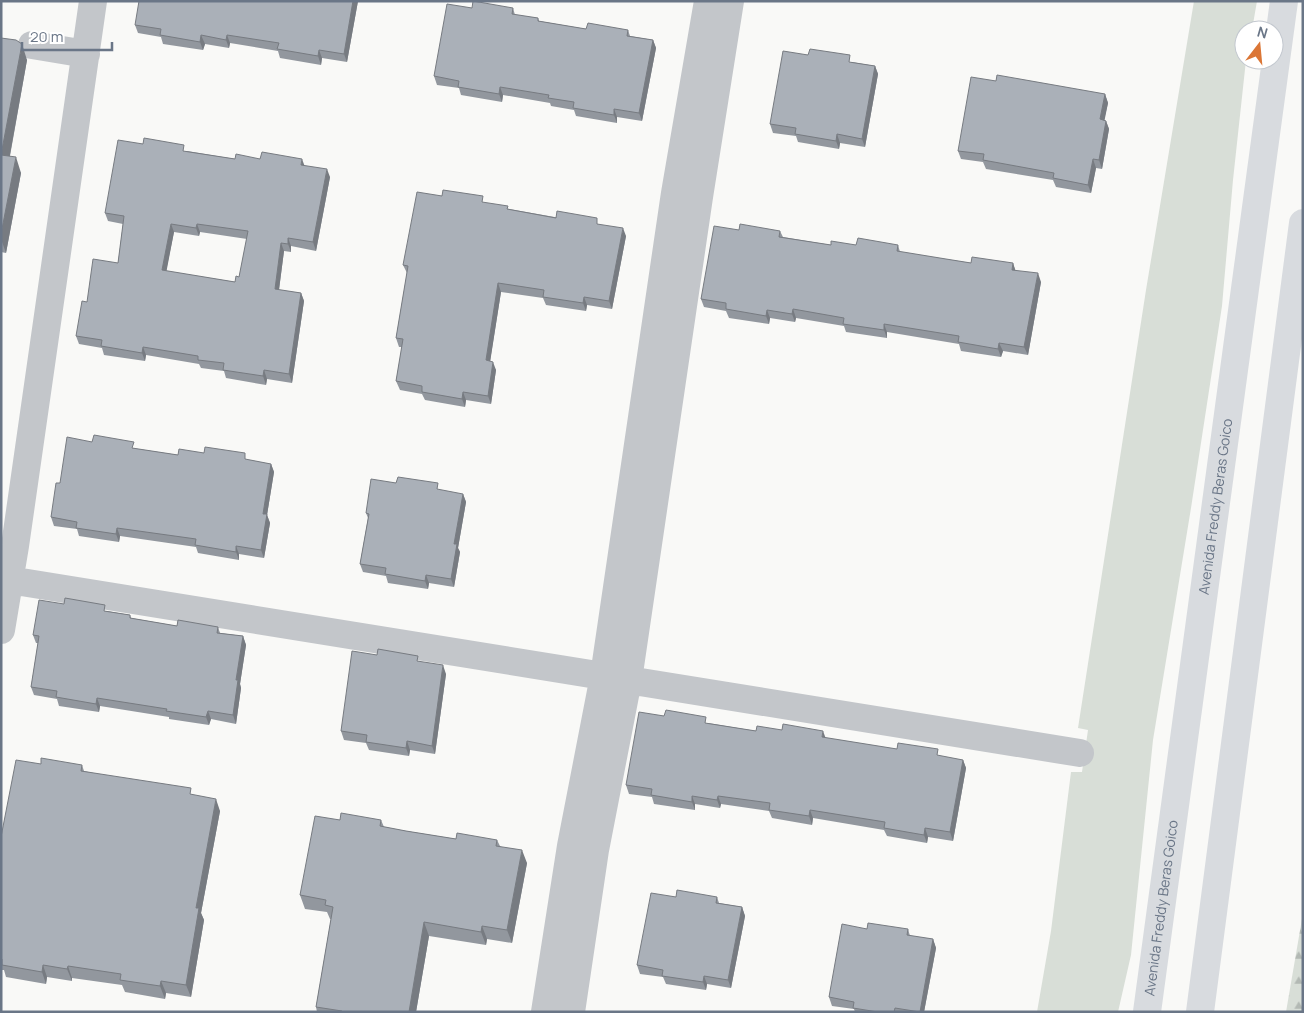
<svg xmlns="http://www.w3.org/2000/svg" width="1304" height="1013" font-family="Manrope,sans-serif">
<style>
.green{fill:#d8ded7}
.forest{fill:url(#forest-firs)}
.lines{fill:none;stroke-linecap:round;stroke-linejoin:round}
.minor{stroke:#c3c6ca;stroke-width:28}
.major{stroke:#d8dbdf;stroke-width:28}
.wall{fill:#92979e;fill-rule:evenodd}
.shaded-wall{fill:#777b81}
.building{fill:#aab0b8;stroke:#777b81;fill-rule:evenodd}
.labels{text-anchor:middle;stroke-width:5;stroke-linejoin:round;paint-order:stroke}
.street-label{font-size:14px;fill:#6a7687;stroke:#fff}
</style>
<defs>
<pattern id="forest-firs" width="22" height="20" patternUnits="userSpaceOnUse" patternTransform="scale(1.25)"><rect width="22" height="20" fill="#d8ded7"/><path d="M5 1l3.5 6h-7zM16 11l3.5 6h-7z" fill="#b3b9b4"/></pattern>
</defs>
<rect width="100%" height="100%" fill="#f9f9f7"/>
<!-- green -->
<path class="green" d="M1194,1H1257L1252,30H1244V60H1246L1233,180L1222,306L1191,508L1153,740L1131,955L1118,1012H1037L1051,931L1071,772H1082L1088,730L1078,728L1146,290Z"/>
<!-- forest -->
<path class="forest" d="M1303,913V1012H1286Z"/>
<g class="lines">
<!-- minor -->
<path class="minor" d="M32,45L86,54
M9,580L1080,753
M1,630L15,546L93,1
M545,1012L571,846L604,676L675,193L708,1
M571,1012L595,850L628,680L699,197L730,1"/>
<!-- major -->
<g class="major">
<path id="s1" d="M1147,1012L1284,1"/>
<path d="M1200,1012L1303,223"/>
</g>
</g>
<!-- wall -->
<path class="wall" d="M358,1L347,62L322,58L321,65L280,58L278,51L230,43L229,48L205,44L203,50L163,44L161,37L138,33L135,25Z
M472,8H513L515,15L538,18L539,21L586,29L628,30L630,36L653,40L656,48L642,121L617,117V123L576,116L574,110L551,106L550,103L503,95L502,102L461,95L459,88L437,85L434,76Z
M1,38L27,60L10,156L21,173L6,253L1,252Z
M852,62L875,66L878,74L865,147L840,143L839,149L798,142L796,136L773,133L770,124Z
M996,81L1105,94L1108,103L1104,120L1106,121L1109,129L1102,169L1096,168L1091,193L1056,187L1053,180L986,169L983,162L961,159L958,151Z
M187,151L235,159H260L304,166L330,177L316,251L291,246V252L284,251L279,290L301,293L304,301L292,383L267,379L266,385L226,378L224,371L201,368L199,364L146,355L145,361L104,355L102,348L79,344L76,336L87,302L118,263L123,224L108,221L105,213ZM174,232L199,236L200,232L247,239L239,277L235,282L166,271Z
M485,203L509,209L600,225L626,236L612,309L587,305L586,311L546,305L543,298L501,292L490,361L496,370L491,404L466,400L465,407L425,400L422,394L400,390L396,381L402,347H399L396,338L407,273L403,265Z
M739,230L780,231L783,237L831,245H898L900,252L971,263H1013L1015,270L1041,282L1028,355L1003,351L1001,357L961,351L959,344L887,332V338L846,332L844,326L796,318L795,322L770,318L769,324L729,318L726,311L704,307L701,299Z
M92,442L178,455L248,460L271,464L274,472L267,515L270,523L264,558L239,554V560L198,553L196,547L120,536L119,542L79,536L77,529L54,526L51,517L60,483Z
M463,494L466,502L458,548L460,552L454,587L429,583L428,589L388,583L386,576L363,572L360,564L368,518L366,513Z
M107,611L130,615L131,618L177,626L218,627L220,633L243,636L246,645L240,684L241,688L236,724L211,719L209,725L169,719V717L100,706L99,712L59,706L57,699L34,695L31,687L38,643H36L33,635Z
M377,655L420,662L446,674L435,754L410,750L409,756L369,750L366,743L344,740L341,731Z
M708,723L756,731L826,738L963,760L966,768L953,841L928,837L927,843L887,836L884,830L813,818L812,825L772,818L769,811L721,804L720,808L695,804V810L654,804L652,797L629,794L626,785Z
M41,764L82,765L84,771L193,795L220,811L201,913L204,920L191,997L166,993L165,999L125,992L122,985L72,978V981L47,977L46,984L6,977L4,970H1V837Z
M340,820H381L384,827L406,831L456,839L497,840L500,846L527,863L512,943L487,939L486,945L429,936L416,1012H317L316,1007L331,919H330L327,912L305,909L300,895Z
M676,897H717L719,903L742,907L745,916L731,988L707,984L706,990L666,984L663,977L640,974L637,965Z
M867,929H908L910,936L933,939L936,948L924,1012H855L854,1009L832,1006L829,997Z"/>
<!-- shaded-wall -->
<path class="shaded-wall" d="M353,1H358L347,62L344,54Z
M201,35L205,44L203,50L200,42Z
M227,35L230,43L229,48L226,40Z
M653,40L656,48L642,121L639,113Z
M22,44L27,60L7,171L1,155Z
M319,50L322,58L321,65L318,56Z
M875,66L878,74L865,147L862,139Z
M500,87L503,95L502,102L499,94Z
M1105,94L1108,103L1103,128L1100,119Z
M614,109L617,117V123L614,115Z
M1106,121L1109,129L1102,169L1099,160Z
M837,134L840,143L839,149L836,141Z
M16,157L21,173L6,253L1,239V234Z
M302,159L305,167L301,165Z
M1093,159L1096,168L1091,193L1088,185Z
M327,169L330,177L316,251L313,242Z
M171,224L174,232L165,279L162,270Z
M197,224L200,232L199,236L196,228Z
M623,228L626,236L612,309L609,301Z
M288,238L291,246V252L288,244Z
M281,243L284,251L278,297L275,289Z
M1013,263L1016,272L1012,270Z
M1038,273L1041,282L1028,355L1024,347Z
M498,283L501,292L489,369L486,360Z
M301,293L304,301L292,383L289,374Z
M584,297L587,305L586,311L583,303Z
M793,309L796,318L795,322L792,314Z
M767,310L770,318L769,324L766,316Z
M884,324L887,332V338L884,330Z
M999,343L1003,351L1001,357L998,349Z
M143,347L146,355L145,361L142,353Z
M493,362L496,370L491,404L488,396Z
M264,370L267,379L266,385L263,376Z
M463,392L466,400L465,407L462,399Z
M271,464L274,472L267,515L270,523L264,558L261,550L263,514Z
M463,494L466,502L458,548L460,552L454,587L451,579L454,544Z
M117,528L120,536L119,542L116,534Z
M236,546L239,554V560L236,552Z
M426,575L429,583L428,589L425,581Z
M243,636L246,645L240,684L241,688L236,724L233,715L236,680Z
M443,665L446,674L435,754L432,746Z
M97,698L100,706L99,712L96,704Z
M208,711L211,719L209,725L206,717Z
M823,731L826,739L822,737Z
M407,741L410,750L409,756L406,748Z
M963,760L966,768L953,841L950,832Z
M692,796L695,804V810L692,802Z
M718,796L721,804L720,808L717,800Z
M216,799L220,811L201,913L204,920L191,997L186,985L196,908Z
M810,810L813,818L812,825L809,816Z
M925,828L928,837L927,843L924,835Z
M522,850L527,863L512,943L507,930Z
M742,907L745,916L731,988L728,980Z
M424,922L429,936L416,1012H409Z
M482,926L487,939L486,945L481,932Z
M933,939L936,948L924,1012H920Z
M43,965L47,977L46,984L42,972Z
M68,966L72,978V981L67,969Z
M704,976L707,984L706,990L703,982Z
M161,981L166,993L165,999L160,986Z"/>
<!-- building -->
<path class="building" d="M139,1H353L344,54L319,50L318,56L277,49L279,43L227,35L226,40L201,35L200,42L160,35L161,29L135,25Z
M473,1L513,8L512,14L538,18V21L586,29L588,23L628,30L627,36L653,40L639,113L614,109V115L573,108L574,102L548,98L549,95L500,87L499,94L458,87L459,81L434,76L447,4L472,8Z
M1,38L16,40L22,44L1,155L16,157L1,234Z
M810,49L850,55L849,62L875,66L862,139L837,134L836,141L795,134L796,128L770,124L783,51L808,55Z
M997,75L1105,94L1100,119L1106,121L1099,160L1093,159L1088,185L1053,178L1054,173L983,160L984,154L958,151L971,77L996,81Z
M144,138L184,145L183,151L235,159L236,154L260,159L262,152L302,159L301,165L327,169L313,242L288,238V244L281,243L275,289L301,293L289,374L264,370L263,376L223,370L224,363L198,360V356L143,347L142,353L101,346L102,340L76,336L82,301L87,302L93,259L118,263L124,216L105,213L118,140L143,144ZM171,224L196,228L197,224L248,231L239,277L236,276L235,282L162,270Z
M443,190L483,196L482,202L508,206L507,209L556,218L557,211L597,218V224L623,228L609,301L584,297L583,303L543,297L544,290L498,283L486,360L493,362L488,396L463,392L462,399L422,392V386L396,381L403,339L396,338L408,266L403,265L417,192L442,196Z
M740,224L780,231L779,237L831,245V241L856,245L858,238L898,245L897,251L946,259L971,263L972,257L1013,263L1012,270L1038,273L1024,347L999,343L998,349L958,342L959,336L884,324V330L843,324L844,318L793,309L792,314L767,310L766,316L726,309V303L701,299L714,226L739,230Z
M94,435L134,442L132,448L178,455L179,449L204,453L205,447L245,453V459L271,464L263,514H267L261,550L236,546V552L195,545L196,539L117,528L116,534L76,528L77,522L51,517L56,483H60L67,437L92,442Z
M398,477L438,483L437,489L463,494L454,544H457L451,579L426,575L425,581L385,574L386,568L360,564L369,514L366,513L371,479L396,483Z
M65,598L105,605L104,611L130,615V618L177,626L178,620L218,627L217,633L243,636L236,680H238L233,715L208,711L206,717L166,711L167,709L97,698L96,704L56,697L57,691L31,687L39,636L33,635L39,600L64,604Z
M378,649L418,656L417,661L443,665L432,746L407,741L406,748L366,742L367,735L341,731L352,651L377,655Z
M666,710L706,717L705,723L756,731L757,726L782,730L783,724L823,731L822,737L897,749L898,743L938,749L937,755L963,760L950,832L925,828L924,835L884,828L885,822L810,810L809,816L769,810L770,803L718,796L717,800L692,796V802L651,795L652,789L626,785L639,712L664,716Z
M41,758L82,765L81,771L191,788L190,794L216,799L196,908H199L186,985L161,981L160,986L120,980L121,974L68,966L67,969L43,965L42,972L2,965V959H1V837L16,760L41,764Z
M341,813L381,820L380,826L406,831L456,839L457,833L497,840L496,846L522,850L507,930L482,926L481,932L424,922L409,1012H341L342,1011L316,1007L333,907L325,905L326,900L300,895L315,816L340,820Z
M677,890L717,897L716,903L742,907L728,980L704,976L703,982L662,976L663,970L637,965L651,893L676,897Z
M868,923L908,929L907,935L933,939L920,1012L895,1008L894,1012H878L853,1008L854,1002L829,997L842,924L867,929Z"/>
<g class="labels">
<!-- street labels -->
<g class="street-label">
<text dy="5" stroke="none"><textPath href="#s1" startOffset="510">Avenida Freddy Beras Goico</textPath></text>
<text dy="5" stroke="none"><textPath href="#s1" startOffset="105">Avenida Freddy Beras Goico</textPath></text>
</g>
</g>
<!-- border -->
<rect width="1304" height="1013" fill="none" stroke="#6a7687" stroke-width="5"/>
<!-- north arrow -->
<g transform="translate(1259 45) rotate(16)"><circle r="24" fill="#ffffff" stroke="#c3c8cf"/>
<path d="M0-4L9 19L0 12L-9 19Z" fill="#db7636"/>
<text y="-8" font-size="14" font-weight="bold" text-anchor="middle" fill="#6a7687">N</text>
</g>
<!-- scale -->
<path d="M22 42v8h90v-8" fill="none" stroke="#6a7687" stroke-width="2.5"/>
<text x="30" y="42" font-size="15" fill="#6a7687" stroke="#ffffff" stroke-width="4" paint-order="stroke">20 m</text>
</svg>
